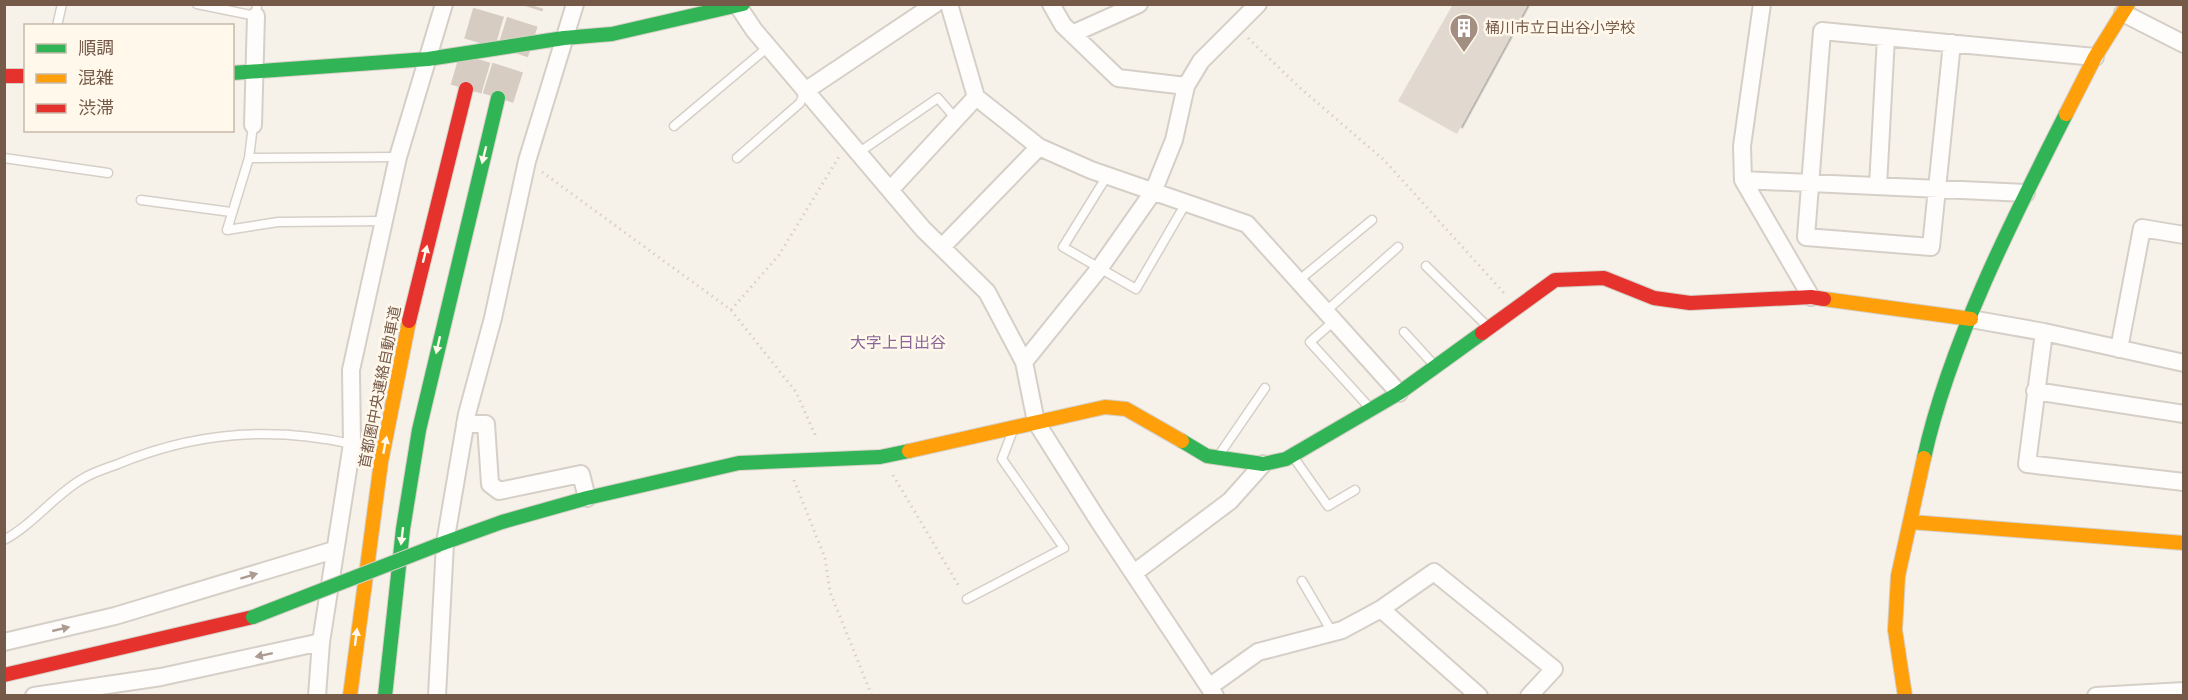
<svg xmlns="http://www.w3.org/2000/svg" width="2188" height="700" font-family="Inter,'Noto Sans JP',sans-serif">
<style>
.building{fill:#e1d8cf;filter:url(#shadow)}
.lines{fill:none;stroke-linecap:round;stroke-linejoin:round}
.highway-tunnel{stroke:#d6ccc2;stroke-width:32;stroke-dasharray:32 16;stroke-linecap:butt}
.lane-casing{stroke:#d5cfc7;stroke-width:11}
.street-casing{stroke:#d5cfc7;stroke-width:20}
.fast-casing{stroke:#d6cfc6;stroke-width:16}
.slow-casing{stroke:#d6cfc6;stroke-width:16}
.jam-casing{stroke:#d6cfc6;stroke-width:16}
.path{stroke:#d8d0cb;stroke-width:3;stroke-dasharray:1.5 4.5;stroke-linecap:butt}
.lane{stroke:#fefdfc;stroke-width:8}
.street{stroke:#fefdfc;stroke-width:16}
.fast{stroke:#30b455;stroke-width:14}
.slow{stroke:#ff9f0a;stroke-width:14}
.jam{stroke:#e5322d;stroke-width:14}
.fast-bridge-casing{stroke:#d6cfc6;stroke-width:16;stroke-linecap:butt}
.fast-bridge{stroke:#30b455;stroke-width:14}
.oneway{fill:#fff8eb}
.oneway2{fill:#ac9b91}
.labels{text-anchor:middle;stroke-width:5;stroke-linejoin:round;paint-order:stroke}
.poi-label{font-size:15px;fill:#755a4a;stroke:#fff8eb;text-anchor:start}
.street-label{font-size:15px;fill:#755a4a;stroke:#fff8eb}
.neighbourhood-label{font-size:16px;fill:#896599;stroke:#fff8eb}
</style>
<defs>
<filter id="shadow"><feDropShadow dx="5.5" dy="-5.5" stdDeviation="0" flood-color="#0004"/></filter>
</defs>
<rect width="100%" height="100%" fill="#f6f2ea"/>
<!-- building -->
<path class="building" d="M1453,4H1528L1457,134L1398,101Z"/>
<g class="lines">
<!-- highway-tunnel -->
<path class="highway-tunnel" d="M466,89L491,4
M498,98L528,4"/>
<!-- lane casing -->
<g class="lane-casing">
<path id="lane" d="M197,4L256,16L257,4
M57,26L62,4
M253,125L249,158L227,230L278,222L383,221
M674,126L768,47
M858,153L938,98L956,119
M4,158L108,173
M249,158L398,157
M737,158L800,103L805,91
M1107,176L1063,247L1136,289L1186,203
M141,200L231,212
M1426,266L1488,327
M1298,281L1372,220
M1325,312L1398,247
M1334,321L1310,342L1369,407
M1404,332L1434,365
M1219,455L1265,388
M1294,458L1328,506L1355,490
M4,540C34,524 55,494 84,478C94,472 107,468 118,464C195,432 271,426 352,444
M1302,581L1332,632
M967,599L1064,548L1002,459L1013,430"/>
</g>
<!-- street casing -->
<g class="street-casing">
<path id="street" d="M949,4L976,97L1039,147L1091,170L1247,224L1399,393
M1051,4L1063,25L1118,78L1186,86
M1762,4L1742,146L1743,180L1811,297
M738,6L754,30L923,229L987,292L1024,362L1036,422L1098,520L1215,696
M2123,13L2184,44
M1072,34L1139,4
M1952,43L1931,247L1806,237L1822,31L2095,57
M805,91L935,4
M253,125L256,16
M1743,180L2026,193
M1878,186L1886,37
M891,189L976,97
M943,246L1039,147
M1971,319L2044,332L2184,363
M2044,332L2027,464L2184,482
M2119,349L2142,228L2184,235
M1024,362L1099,269L1153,192L1174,140L1186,86L1201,61L1258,4
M2035,391L2184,414
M465,424H486L490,484L499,491L581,474L587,498
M1134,573L1230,501L1263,464
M1381,609L1479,696
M4,642L115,616L334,550
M1209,687L1258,652L1342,630L1381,609L1434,572L1554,669L1529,696
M34,696L161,677L321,642
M317,696L321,642L352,444L351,370L398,157L444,4
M437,696L445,543L467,414L493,318L527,161L575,4
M2096,696L2184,691"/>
</g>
<!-- fast casing -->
<g class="fast-casing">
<path id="fast" d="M232,73L428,59L564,38L612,34L743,4
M1182,441L1207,456L1263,464L1286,459L1399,393L1482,333
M1924,458C1949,344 2013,218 2066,114
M438,545L502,522L587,498L739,463L880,457L909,451
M385,696L403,529L419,430L498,98"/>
</g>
<!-- slow casing -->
<g class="slow-casing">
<path id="slow" d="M2066,114L2095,57L2128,4
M1824,299L1971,319
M909,451L1105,407L1126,409L1182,441
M1910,522L2184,543
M350,696L381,462L409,321
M1905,696L1895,630L1898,576L1924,458"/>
</g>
<!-- jam casing -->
<g class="jam-casing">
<path id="jam" d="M4,76H26
M409,321L466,89
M1482,333L1555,280L1604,278L1654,298L1690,303L1811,297L1824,299
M4,675L253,617"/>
</g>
<!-- path -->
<path class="path" d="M1248,38L1299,87L1384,160L1504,293
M542,172L731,310L796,392L817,439
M731,310L779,255L840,155
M893,475L960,588
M794,480L825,558L830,592L872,696"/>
<!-- lane -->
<use href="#lane" class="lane"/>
<!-- street -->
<use href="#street" class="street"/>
<!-- fast -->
<use href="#fast" class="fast"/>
<!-- slow -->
<use href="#slow" class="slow"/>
<!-- jam -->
<use href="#jam" class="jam"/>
<!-- fast-bridge casing -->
<g class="fast-bridge-casing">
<path id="fast-bridge" d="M253,617L438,545"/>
</g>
<!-- fast-bridge -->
<use href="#fast-bridge" class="fast-bridge"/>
</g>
<!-- one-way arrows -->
<defs><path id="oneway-solid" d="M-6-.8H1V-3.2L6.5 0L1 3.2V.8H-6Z" transform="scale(1.5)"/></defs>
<g class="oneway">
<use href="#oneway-solid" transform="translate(484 155) rotate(104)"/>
<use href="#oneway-solid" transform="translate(425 254) rotate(-76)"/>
<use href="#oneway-solid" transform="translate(438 345) rotate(103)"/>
<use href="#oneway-solid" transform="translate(385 445) rotate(-79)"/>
<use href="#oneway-solid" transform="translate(402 536) rotate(97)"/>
<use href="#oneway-solid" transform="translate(356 637) rotate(-83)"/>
</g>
<g class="oneway2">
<use href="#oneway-solid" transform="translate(249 576) rotate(-17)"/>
<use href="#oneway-solid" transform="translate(61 629) rotate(-13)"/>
<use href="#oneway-solid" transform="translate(264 655) rotate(168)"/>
</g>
<!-- icons -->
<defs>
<g id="building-pin" transform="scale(1.5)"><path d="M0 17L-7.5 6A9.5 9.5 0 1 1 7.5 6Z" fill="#a28f82" stroke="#fff8eb"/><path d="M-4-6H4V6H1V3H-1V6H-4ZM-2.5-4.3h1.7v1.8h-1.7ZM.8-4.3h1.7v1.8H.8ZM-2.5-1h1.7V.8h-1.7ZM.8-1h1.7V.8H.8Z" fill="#fff"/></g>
</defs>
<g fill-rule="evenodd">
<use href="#building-pin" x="1464" y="28"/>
</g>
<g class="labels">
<!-- poi labels -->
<g class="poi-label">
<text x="1485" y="33">桶川市立日出谷小学校</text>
</g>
<!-- street labels -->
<g class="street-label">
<text transform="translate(380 387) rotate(-79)" y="5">首都圏中央連絡自動車道</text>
</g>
<!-- neighbourhood labels -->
<g class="neighbourhood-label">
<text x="898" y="348">大字上日出谷</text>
</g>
</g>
<!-- border -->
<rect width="2188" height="700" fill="none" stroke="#755a4a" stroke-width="12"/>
<!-- legend -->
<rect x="24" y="24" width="210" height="108" fill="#fff8eb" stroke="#c8b9ab" stroke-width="1.5"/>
<rect x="36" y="44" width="30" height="9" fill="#30b455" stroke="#c8b9ab" stroke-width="1.5"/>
<text x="78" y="54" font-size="18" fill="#755a4a">順調</text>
<rect x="36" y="74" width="30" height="9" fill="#ff9f0a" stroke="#c8b9ab" stroke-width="1.5"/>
<text x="78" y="84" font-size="18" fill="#755a4a">混雑</text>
<rect x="36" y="104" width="30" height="9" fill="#e5322d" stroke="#c8b9ab" stroke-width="1.5"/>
<text x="78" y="114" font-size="18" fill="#755a4a">渋滞</text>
</svg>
